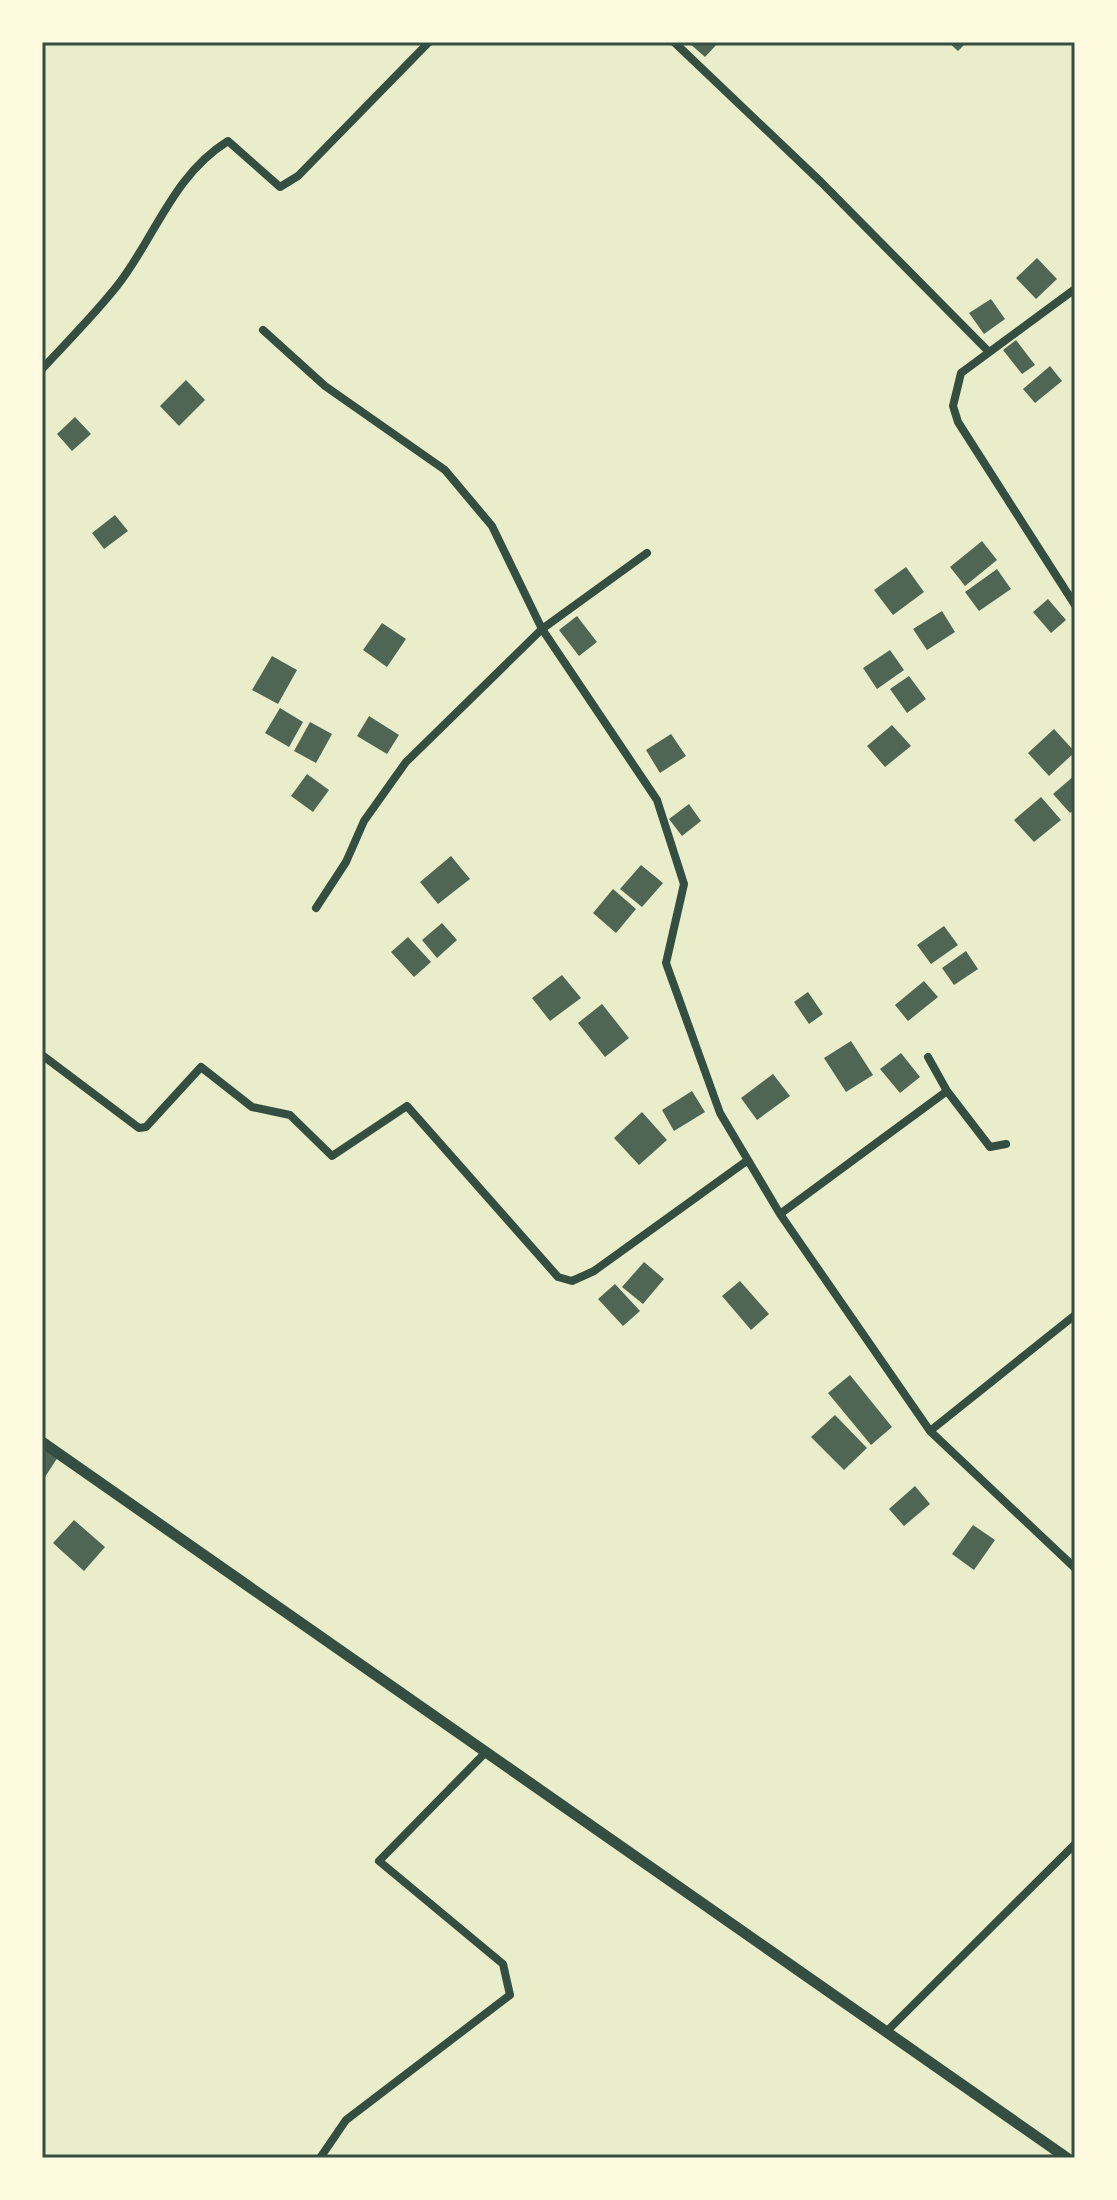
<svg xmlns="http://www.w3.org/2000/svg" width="1117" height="2200" font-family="Roboto,sans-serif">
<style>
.building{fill:#4f6655}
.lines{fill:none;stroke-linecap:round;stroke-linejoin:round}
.minor{stroke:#344e41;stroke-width:8}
.tertiary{stroke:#344e41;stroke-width:11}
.neatline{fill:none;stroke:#344e41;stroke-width:3}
</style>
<rect width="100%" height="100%" fill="#e9edc9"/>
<!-- building -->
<path class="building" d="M688,42H719L705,57Z
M948,42H967L958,51Z
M1037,258L1057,279L1036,299L1016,278Z
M991,299L1005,319L984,334L969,313Z
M1016,340L1035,365L1022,374L1003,350Z
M1050,366L1062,381L1035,403L1023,389Z
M186,380L205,400L179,426L160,406Z
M75,417L91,434L72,451L57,434Z
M115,515L128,531L104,549L92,533Z
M982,541L997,560L965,586L950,567Z
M906,567L924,592L893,615L874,590Z
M997,569L1011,589L979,611L965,592Z
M1048,599L1066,620L1051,633L1033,612Z
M942,611L955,632L927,650L913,629Z
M577,616L597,642L579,656L559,630Z
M382,623L406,639L387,667L363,650Z
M890,650L904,670L877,689L863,668Z
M272,656L297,670L278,704L252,690Z
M909,676L926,699L907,713L890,689Z
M280,708L303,722L289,747L265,733Z
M369,716L399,735L387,754L357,736Z
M310,722L332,734L316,763L294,751Z
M892,725L911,746L885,767L867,746Z
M1054,729L1075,752L1049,776L1028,753Z
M671,734L686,756L660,773L646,750Z
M307,774L329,790L313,812L291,796Z
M1075,775V809L1070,813L1053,794Z
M1041,797L1061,820L1034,842L1014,820Z
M689,804L701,821L682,836L669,819Z
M451,856L470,879L438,904L420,882Z
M641,865L663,883L642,907L620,889Z
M613,889L636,909L616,933L593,913Z
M442,923L457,940L437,958L422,940Z
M944,926L958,945L931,964L917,945Z
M408,937L431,962L414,977L391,952Z
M966,951L978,969L954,985L942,968Z
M562,975L581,998L550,1021L532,998Z
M924,981L938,997L908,1021L895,1005Z
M808,992L823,1014L809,1024L794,1002Z
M602,1004L629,1038L605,1057L578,1023Z
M851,1041L873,1075L846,1092L824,1058Z
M901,1053L920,1077L900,1093L880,1069Z
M773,1074L790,1096L757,1120L741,1098Z
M692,1091L705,1112L674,1131L662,1110Z
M642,1112L667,1140L639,1165L614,1138Z
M644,1262L664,1279L643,1304L622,1287Z
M740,1281L769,1314L751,1330L722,1296Z
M615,1284L640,1311L623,1326L598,1299Z
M850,1375L892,1427L871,1445L828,1393Z
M835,1415L867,1448L844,1470L811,1437Z
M42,1448L58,1457L45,1477L42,1476Z
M915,1486L930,1504L904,1526L889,1509Z
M74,1520L105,1547L84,1571L53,1543Z
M973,1525L995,1540L974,1570L952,1554Z"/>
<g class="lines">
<!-- minor -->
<path class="minor" d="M674,42L821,182L989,352
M1075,289L961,373L953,406L958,422L1075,605
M263,330L325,386L445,470L492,526L542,629L657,800L684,884L666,963L720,1113L780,1214L930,1431L1075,1568
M42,369C67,342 94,315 117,286C155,238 172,176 228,141L280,187L298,176L429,42
M316,908L346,862L364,821L406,762L542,629L647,553
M42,1055L139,1128L146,1127L201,1067L252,1107L290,1115L332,1156L407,1106L558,1277L572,1281L594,1271L748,1160
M928,1057L947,1091L990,1147L1006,1144
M780,1214L947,1091
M930,1431L1075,1315
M886,2032L1075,1844
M320,2158L346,2120L510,1995L503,1964L379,1861L486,1752"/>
<!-- tertiary -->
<path class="tertiary" d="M42,1442L1067,2158"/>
</g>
<!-- border -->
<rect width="1117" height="2200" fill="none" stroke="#fefae0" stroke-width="88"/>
<rect x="44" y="44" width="1029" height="2112" class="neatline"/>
</svg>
